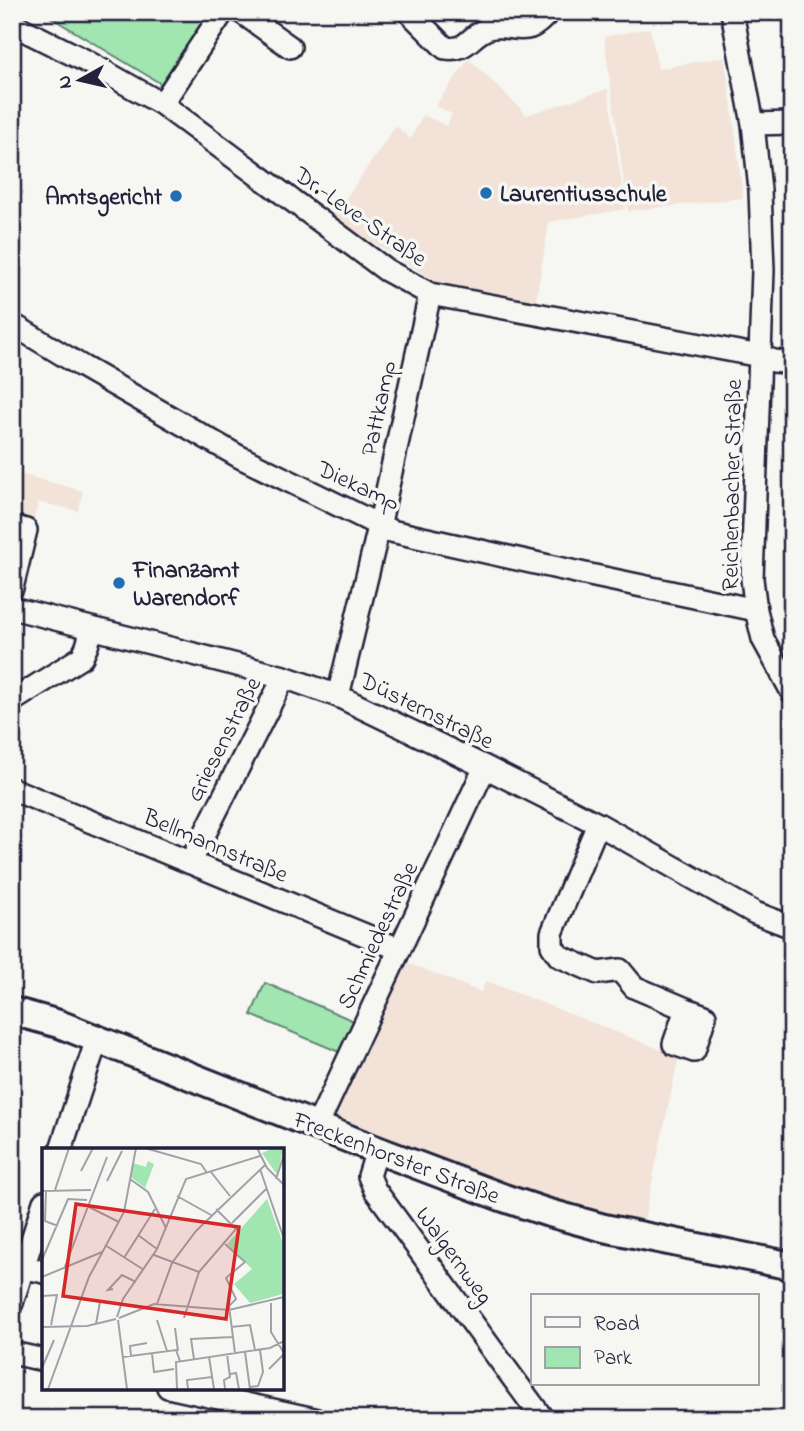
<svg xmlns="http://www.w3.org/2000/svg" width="804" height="1431" font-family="'Indie Flower',sans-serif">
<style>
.built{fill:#f2e2d8}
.green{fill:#a1e5b1;stroke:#628476;stroke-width:2}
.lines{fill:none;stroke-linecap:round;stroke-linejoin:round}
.minor-casing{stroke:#22223b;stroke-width:26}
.major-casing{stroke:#22223b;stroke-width:32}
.minor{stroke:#f6f6f2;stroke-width:21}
.major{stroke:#f6f6f2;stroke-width:26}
.poi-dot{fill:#1f6fb2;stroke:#f6f6f2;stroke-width:2.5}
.labels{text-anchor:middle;stroke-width:7;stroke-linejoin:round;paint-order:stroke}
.poi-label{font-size:24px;font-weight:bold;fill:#22223b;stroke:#f6f6f2;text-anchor:start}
.street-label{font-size:24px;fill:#22223b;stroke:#f6f6f2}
.inset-road{fill:none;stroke:#a1a1a9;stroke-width:2}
.view{fill:#d62828;fill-opacity:0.15;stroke:#d62828;stroke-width:3.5}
.inset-edge{fill:none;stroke:#22223b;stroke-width:3.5}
</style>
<rect width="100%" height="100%" fill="#f6f6f2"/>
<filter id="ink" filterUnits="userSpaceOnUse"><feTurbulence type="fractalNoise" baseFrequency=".0143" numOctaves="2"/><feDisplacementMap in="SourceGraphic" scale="14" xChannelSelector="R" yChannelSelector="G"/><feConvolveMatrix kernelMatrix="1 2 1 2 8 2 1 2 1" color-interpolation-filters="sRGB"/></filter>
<g filter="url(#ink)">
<!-- built -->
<path class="built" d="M650,28L658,69L724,57L732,108L743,198L628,211L604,37Z
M469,59L527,115L608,89L625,209L549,222L535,306L436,282L333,217L396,126L411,139L423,115L447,126L452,114L435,106Z
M12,472L83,491L78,511L38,502L14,600L12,599Z
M403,961L481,992L486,981L667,1052L679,1055L644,1220L593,1210L498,1181L335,1116Z"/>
<!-- green -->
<path class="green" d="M42,12H212L163,85Z
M265,983L354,1021L339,1052L251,1015Z"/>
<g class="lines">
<!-- minor casing -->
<g class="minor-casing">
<path id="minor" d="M241,12L290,47
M409,12L445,48C468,52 470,34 489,28C494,26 500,27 505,27C531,30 531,30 549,12
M732,12L753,124L760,190L763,270L752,579L756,610L763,639L792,692
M12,27L20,28L84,60L162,104L386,270L430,294L760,356L774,361L792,363
M162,104L223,12
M753,124L792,123
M12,324L83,367L238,456L391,531L585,574L756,610
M12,526L26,530L12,588
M12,608L284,677L338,696L485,767L598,824L755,913L792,927
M338,696L379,527L430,294
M12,701L82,657L87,646L92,629
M12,789L399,949
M598,824L552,933V946L559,956L598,973L620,970L634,987L686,1009L705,1016L694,1051L674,1044L686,1009
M190,863L284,677
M317,1126L485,767
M61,1149L97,1039
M377,1150L369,1176L375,1190L543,1419
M23,1267L44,1272
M12,1303L44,1202
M12,1353L44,1360
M168,1387L314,1419"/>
</g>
<!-- major casing -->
<g class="major-casing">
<path id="major" d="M12,1011L59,1024L377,1150L504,1198L546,1212L604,1228L792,1266"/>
</g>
<!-- minor -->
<use href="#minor" class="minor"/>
<!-- major -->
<use href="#major" class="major"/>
</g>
</g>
<!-- markers -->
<g class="poi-dot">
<circle cx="486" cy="193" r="7"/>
<circle cx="176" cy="196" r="7"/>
<circle cx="119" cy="583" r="7"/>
</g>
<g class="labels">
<!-- poi labels -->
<g class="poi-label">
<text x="500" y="201">Laurentiusschule</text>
<text x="162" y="204" text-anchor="end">Amtsgericht</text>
<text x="133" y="577">Finanzamt<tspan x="133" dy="28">Warendorf</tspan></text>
</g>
<!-- street labels -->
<g class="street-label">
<text transform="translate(361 216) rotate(35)" y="8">Dr.-Leve-Straße</text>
<text transform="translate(378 408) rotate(-78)" y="8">Pattkamp</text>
<text transform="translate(359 485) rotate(25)" y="8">Diekamp</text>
<text transform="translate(731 485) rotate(-89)" y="8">Reichenbacher Straße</text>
<text transform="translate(427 710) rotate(26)" y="8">Düsternstraße</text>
<text transform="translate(223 739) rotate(-63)" y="8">Griesenstraße</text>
<text transform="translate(216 845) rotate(23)" y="8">Bellmannstraße</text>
<text transform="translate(377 935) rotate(-65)" y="8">Schmiedestraße</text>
<text transform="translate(397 1157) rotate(21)" y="8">Freckenhorster Straße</text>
<text transform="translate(455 1255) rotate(54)" y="8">Walgernweg</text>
</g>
</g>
<!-- overview -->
<g transform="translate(42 1148)">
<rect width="242" height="242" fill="#f6f6f2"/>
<path d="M232,0H241L236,28L220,5ZM106,13L112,16L103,40L89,29L91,15L104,19ZM225,51L241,95V146L208,155L192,136L210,121L185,96Z" fill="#a1e5b1"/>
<path class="inset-road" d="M103,0L159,16L165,25M166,0H216M215,0L225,20L242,37M218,21L242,91M39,23L51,0M169,24L188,48M88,31L106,44L124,80M234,31L242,7M65,33L80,3M13,42L27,0M0,43L49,42M4,43L3,73L16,78M135,48L169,67M43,57L77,74M190,75L224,41M96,87L115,101M183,96L203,114L184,130L194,151L187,158L193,205M63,97L102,122M112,107L157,124M82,110L113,61M0,112L26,51L45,52M22,121L65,9M0,129L60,104M71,141L66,142L80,127L94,134M0,148L15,147L9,177M229,155V184L242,205M115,156L130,115L154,83L223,17M75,169L81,151L115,101L144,31L218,8M77,170L112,156L187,162L242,149M142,170L157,124L194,81L174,61M76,172L85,241M115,172L125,203M54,176L58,154M0,179L45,178L74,171M189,179L208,177L213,202M133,180L136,203M203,204L208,241M110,205L112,224L132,221M89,208L88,198L105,195M81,209L134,202L138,213M167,209L172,241M152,211L149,191L191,189M0,220L12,192M227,221L242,206M188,226L194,225L197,241M208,239L216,238L221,224L218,202M6,241L47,129L82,64L94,0M135,241L134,214L228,200L242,193M146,241L145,232L170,229M183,241L182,232L188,229L185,206"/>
<path class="view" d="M34,56L197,79L184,171L21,148Z"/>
<rect width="242" height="242" class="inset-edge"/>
</g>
<!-- margin -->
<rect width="804" height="1431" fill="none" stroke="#f6f6f2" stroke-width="42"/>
<rect x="21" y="21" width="762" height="1389" fill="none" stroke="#22223b" stroke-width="2.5" filter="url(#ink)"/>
<!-- legend -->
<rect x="531" y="1294" width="228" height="91" fill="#f6f6f2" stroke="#a1a1a9" stroke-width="2"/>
<rect x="545" y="1317" width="35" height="10" fill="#f6f6f2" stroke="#a1a1a9" stroke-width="2"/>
<text x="594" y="1330" font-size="21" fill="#22223b">Road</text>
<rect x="545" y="1347" width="35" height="21" fill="#a1e5b1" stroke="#a1a1a9" stroke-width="2"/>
<text x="594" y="1364" font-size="21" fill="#22223b">Park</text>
<!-- north arrow -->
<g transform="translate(80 80) rotate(262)" stroke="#f6f6f2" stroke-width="5" paint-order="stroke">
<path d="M0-5L12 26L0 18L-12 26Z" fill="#22223b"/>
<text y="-10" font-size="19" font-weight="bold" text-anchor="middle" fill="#22223b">N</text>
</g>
</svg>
